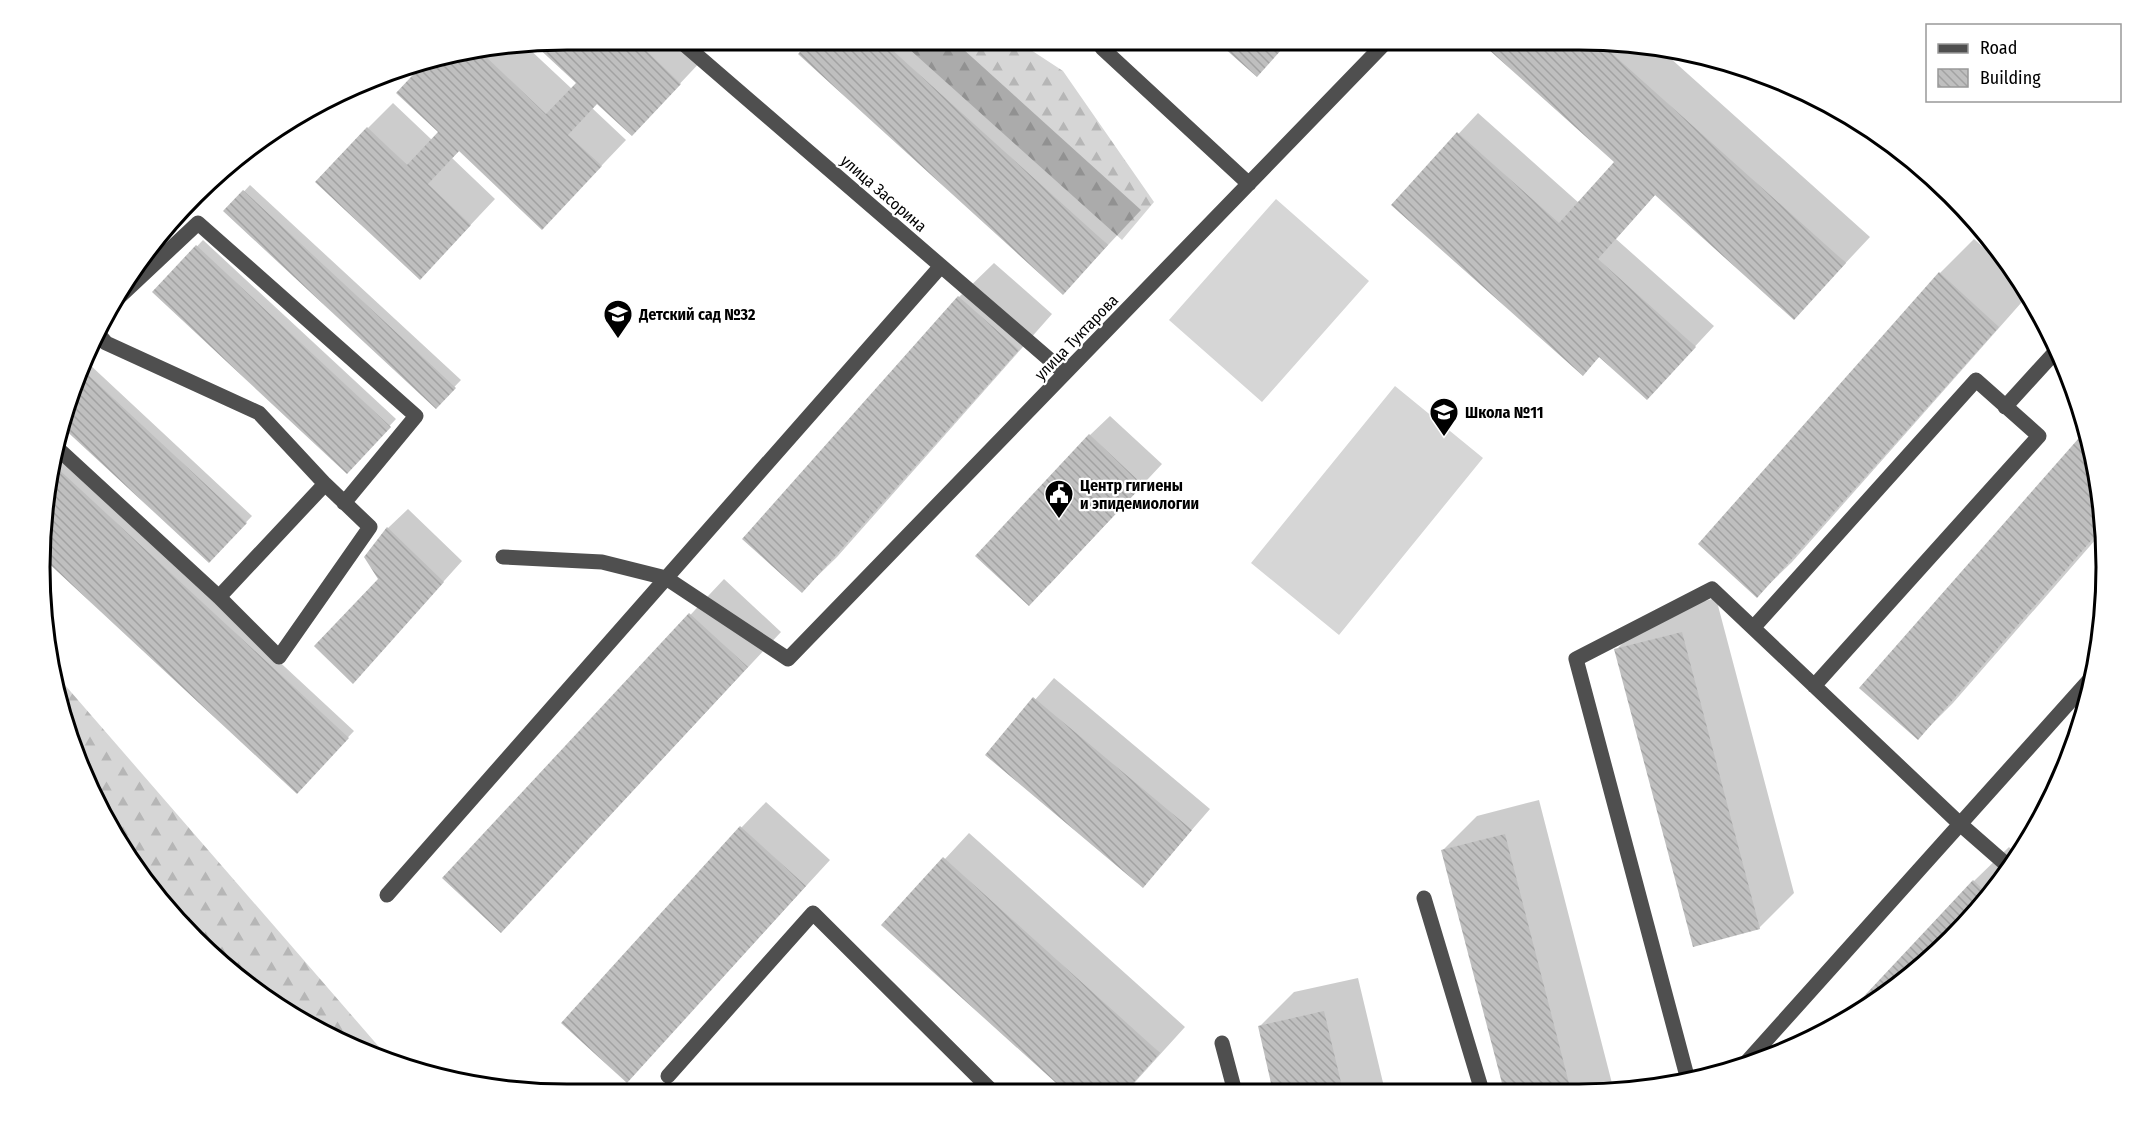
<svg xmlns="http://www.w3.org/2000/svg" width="2145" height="1134" font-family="'Fira Sans Condensed',sans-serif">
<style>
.forest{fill:url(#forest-firs)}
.garden{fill:#d6d6d6}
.shadow{fill:#0003}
.building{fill:url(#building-back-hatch)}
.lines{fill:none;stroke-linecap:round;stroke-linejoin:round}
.minor{stroke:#4f4f4f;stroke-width:15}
.labels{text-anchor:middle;stroke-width:4.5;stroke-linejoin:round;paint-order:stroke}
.street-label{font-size:16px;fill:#000;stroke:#fff}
.poi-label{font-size:16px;font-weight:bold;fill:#000;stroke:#fff;text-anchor:start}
.rim{fill:none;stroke:#000;stroke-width:3}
</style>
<defs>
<pattern id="forest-firs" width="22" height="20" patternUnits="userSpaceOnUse" patternTransform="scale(1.5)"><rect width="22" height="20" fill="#d6d6d6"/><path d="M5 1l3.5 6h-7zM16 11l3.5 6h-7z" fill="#b6b6b6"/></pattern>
<pattern id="building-back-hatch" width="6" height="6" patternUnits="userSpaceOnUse" patternTransform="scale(1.5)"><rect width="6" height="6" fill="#bfbfbf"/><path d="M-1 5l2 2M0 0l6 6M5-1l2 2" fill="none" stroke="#a2a2a2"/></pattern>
</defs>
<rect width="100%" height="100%" fill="#fff"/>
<!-- forest -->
<path class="forest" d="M898,39H1014L1063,71L1154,202L1122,240Z
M58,677L393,1063L333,1040L193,940L128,861L79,769Z"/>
<!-- garden -->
<path class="garden" d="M1276,199L1369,281L1262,402L1169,320Z
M1395,386L1483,458L1339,635L1251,563Z"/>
<!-- shadow -->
<path class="shadow" d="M567,39H686L705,57L657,108L598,102L592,108L626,140L542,228L460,150L452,158L495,199L445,252L368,128L393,103L432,140L440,132L398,93L427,62L526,46L572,89L578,83Z
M814,39H952L1141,210L1063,293Z
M1217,40H1290L1256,75Z
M1480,40H1612L1659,48L1870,237L1794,318L1656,194L1616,239L1714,326L1647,398L1600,356L1582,374L1393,204L1478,113L1579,203L1616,162Z
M250,185L461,380L436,406L226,211Z
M1974,239L2018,278L2029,294L1792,562L1757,596L1940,273Z
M203,240L396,419L347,471L154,292Z
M994,263L1052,314L837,557L802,591L959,297Z
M88,363L252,516L209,561L60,423Z
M1110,416L1162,464L1049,585L1090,435Z
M55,454L354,731L303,785L45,557Z
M2102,498L2103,531L1953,703L1918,738Z
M408,509L462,561L353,682L379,579L388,528Z
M724,579L781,632L501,931L444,878Z
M1716,598L1794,893L1759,928L1616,650L1650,615Z
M1054,678L1210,809L1143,886L987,755Z
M1539,800L1614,1091H1505L1443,850L1477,816Z
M766,802L830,860L627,1081L741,828Z
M969,833L1185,1027L1126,1092H1069L884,925Z
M2009,847L2016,854L1975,915L1872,1006L1974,881Z
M1358,978L1385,1091L1274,1092L1260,1026L1294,992Z"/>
<!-- building -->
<path class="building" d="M567,39H634L681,84L632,136L597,104L568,135L602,166L542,230L459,151L428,184L471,225L420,280L315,182L367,127L407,165L438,132L396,93L424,63L482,53L546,114L576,83L534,44Z
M812,39H880L1108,245L1063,295L798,54Z
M1215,40H1290L1257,77Z
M1478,40H1597L1846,263L1794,320L1655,195L1598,259L1696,347L1647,400L1599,357L1583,376L1391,205L1457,132L1559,223L1614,162Z
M243,190L456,388L436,409L223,211Z
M196,245L391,427L347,474L152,292Z
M1939,272L1999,327L1757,598L1698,544Z
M958,296L1019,350L802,593L742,539Z
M84,371L247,523L209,563L60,425Z
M2086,430L2102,498V528L1918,740L1859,688Z
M1089,434L1143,485L1029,606L975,556Z
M54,465L349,738L297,794L44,559Z
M387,527L444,582L353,684L314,646L378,579L364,557Z
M689,613L748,667L501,933L442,878Z
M1682,632L1760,929L1693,947L1614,649Z
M1033,697L1192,830L1143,888L985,755Z
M740,826L806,886L627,1083L561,1023Z
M1505,834L1571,1091H1504L1441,850Z
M943,857L1160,1053L1125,1092H1066L881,925Z
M1973,880L1989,895L1975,915L1872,1006L1837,1025Z
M1324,1011L1343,1091L1273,1092L1258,1026Z"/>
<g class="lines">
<!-- minor -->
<path class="minor" d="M678,39L1065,373
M1109,40L1102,48L1249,184
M117,299L198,223L416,416L344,503
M2005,407L2057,350
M55,446L219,597L325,484L259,413L106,343L100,336
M503,557L602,562L666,578L788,659L1388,40
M219,597L279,657L370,527L325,484
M1753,628L1976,380L2039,436L1814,686
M387,895L941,266
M1424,898L1482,1091
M1222,1043L1235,1092
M1744,1065L2092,677
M668,1076L813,913L993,1092
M1688,1080L1576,659L1712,589L1960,824L2008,866"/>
</g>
<!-- icons -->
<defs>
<g id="school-pin" transform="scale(1.5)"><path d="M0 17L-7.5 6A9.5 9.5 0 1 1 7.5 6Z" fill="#000" stroke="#fff"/><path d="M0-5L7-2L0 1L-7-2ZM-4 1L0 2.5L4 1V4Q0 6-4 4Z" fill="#fff"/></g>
<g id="civic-pin" transform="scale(1.5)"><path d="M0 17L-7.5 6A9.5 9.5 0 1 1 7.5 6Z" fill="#000" stroke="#fff"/><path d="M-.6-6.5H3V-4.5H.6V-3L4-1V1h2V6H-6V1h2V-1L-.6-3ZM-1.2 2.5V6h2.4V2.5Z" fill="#fff"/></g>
</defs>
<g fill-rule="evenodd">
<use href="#school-pin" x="618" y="314"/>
<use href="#school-pin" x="1444" y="412"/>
<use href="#civic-pin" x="1059" y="494"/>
</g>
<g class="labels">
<!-- street labels -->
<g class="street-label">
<text transform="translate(884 193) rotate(41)" y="6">улица Засорина</text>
<text transform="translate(1076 337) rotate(-46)" y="6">улица Туктарова</text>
</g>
<!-- poi labels -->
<g class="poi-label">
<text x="639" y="320">Детский сад №32</text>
<text x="1465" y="418">Школа №11</text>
<text x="1080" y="491">Центр гигиены<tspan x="1080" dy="18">и эпидемиологии</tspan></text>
</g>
</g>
<!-- crop -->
<path d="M0 0H2145V1134H0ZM567 50H1579A517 517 0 0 1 2096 567V567A517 517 0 0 1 1579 1084H567A517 517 0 0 1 50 567V567A517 517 0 0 1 567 50Z" fill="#fff" fill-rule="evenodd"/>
<path class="rim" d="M567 50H1579A517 517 0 0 1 2096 567V567A517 517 0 0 1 1579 1084H567A517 517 0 0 1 50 567V567A517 517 0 0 1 567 50Z"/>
<!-- legend -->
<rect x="1926" y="24" width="195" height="78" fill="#ffffff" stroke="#999999" stroke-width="1.5"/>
<rect x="1938" y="44" width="30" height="9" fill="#4f4f4f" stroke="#999999" stroke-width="1.5"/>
<text x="1980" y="54" font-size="18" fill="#000000">Road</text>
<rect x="1938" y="69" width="30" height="18" fill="url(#building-back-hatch)" stroke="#999999" stroke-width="1.5"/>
<text x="1980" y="84" font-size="18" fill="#000000">Building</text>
</svg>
